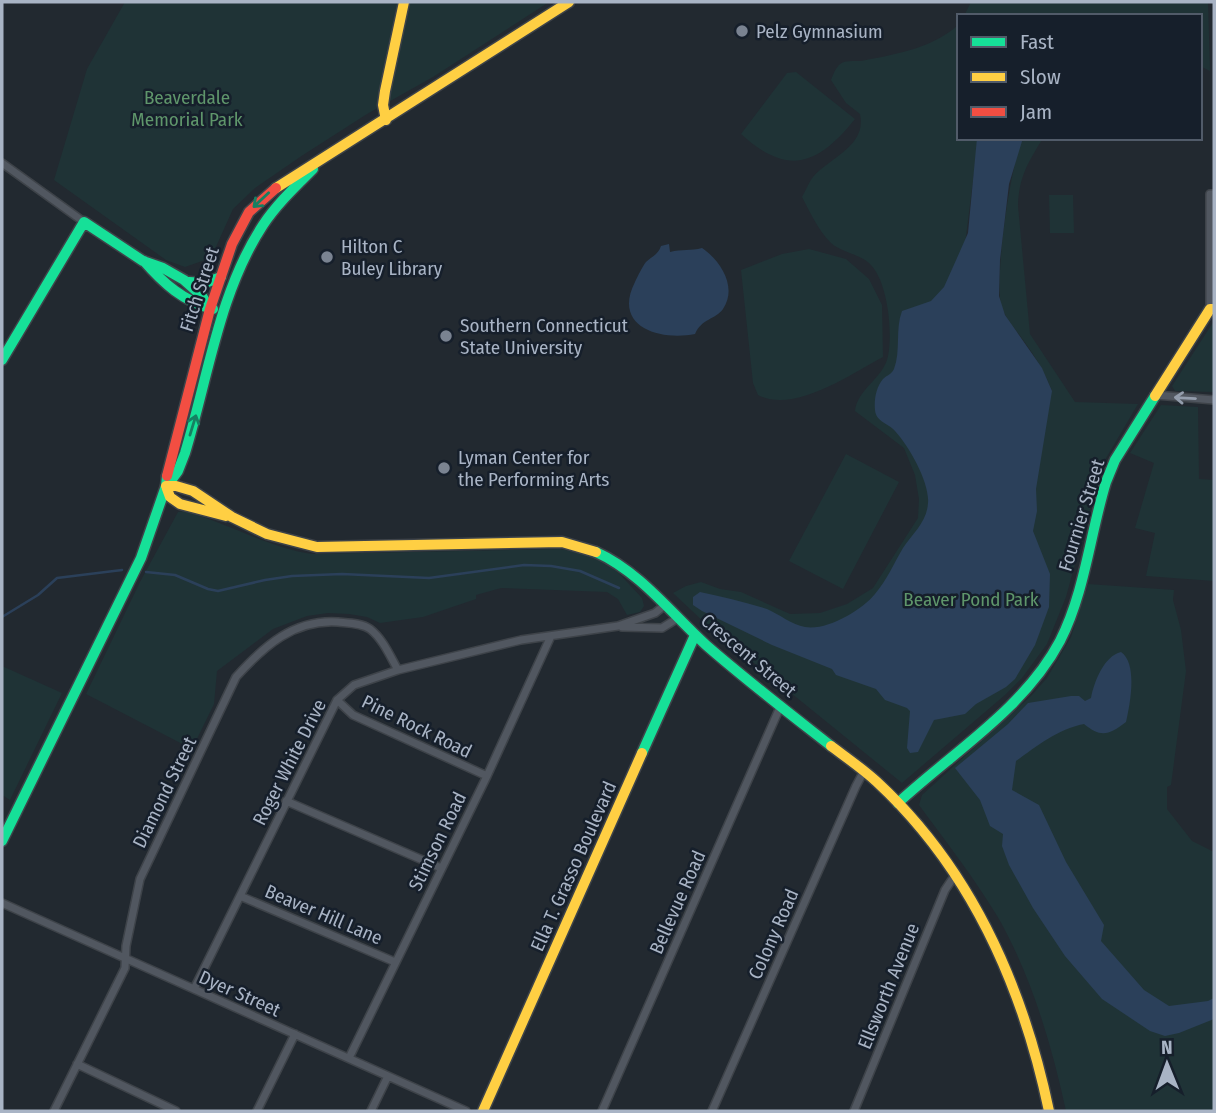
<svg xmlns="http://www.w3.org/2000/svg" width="1216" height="1113" font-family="'Fira Sans Condensed',sans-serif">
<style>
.green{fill:#1f3336}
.water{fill:#2b405a}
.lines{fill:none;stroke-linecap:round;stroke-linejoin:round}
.stream{stroke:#2b405a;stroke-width:2.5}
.street-casing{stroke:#3e4349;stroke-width:10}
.fast-casing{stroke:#3e4349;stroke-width:13}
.slow-casing{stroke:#3e4349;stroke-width:13}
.jam-casing{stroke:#3e4349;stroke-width:13}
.street{stroke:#515760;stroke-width:7}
.fast{stroke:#16e098;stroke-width:10}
.slow{stroke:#ffcf43;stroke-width:10}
.jam{stroke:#f24e42;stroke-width:10}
.oneway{stroke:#168062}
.oneway2{stroke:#939dac}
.poi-dot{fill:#7a8391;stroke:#161f2b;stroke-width:2.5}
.labels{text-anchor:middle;stroke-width:5;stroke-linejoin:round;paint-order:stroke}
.poi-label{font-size:19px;fill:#a9b4c5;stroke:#161f2b;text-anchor:start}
.park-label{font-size:19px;fill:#5f966b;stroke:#161f2b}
.street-label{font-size:19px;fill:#a9b4c5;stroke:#161f2b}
</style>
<rect width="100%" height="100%" fill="#222930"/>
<!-- green -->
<path class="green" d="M125,2H549L433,77L367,114L303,155L255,188L233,209L215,249L205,260L185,267L166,260L54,180L87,69Z
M971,2H1208L1210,71L1200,66V16H964Z
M959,24V138H977L978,141L966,236L957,398L1052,391C1045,374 1037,359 1026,344C1018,332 1007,321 1002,308C993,285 1011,160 1023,138H1043C1028,163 1019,176 1018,206L1030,334L1075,402L1138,404L1102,465L1066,597L1047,644L1022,678L1005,695L902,783L707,625L673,593L686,586L701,582L720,589L741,592L790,614L820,613L847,604L873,588L918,518L919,499L915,475L904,448L855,411C857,389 884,378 888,356C893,333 888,280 869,263C859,254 841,252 831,243C818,230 810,212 802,197C806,190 809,182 813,177C831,157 867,146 860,114L846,103L831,80C834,73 836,65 844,62C850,60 860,62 866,60C898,54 935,47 959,24Z
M796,72L855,119C818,165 788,177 741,134L787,73Z
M1049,195H1073L1074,233H1050Z
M809,249L846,259L869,279L882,305L883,357C851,374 794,414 758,395L753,383L741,270L782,254Z
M1214,321V392L1175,391L1172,386Z
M1161,405L1198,407L1199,479L1214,480V581L1146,576L1155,533L1135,528L1154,463L1130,453Z
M846,454L899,482L843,589L789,561Z
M184,511C228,523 267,547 312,554L561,549L591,556L614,568L642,598L644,606L640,612L627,615L618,599L607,592L501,588L476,595V599L423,617L380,623L367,617L349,614L328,613L307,616L273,629L217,671L214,704L192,749L86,694L140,582L178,512Z
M1088,584L1174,590L1173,600L1181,630L1186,671L1171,785L1167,787V809L1192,841L1214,852V1111H1066C1052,1046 1032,978 999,919C975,879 947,843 919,805L922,795L1031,696L1047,678L1071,637Z
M2,666L62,693L10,800L2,795Z"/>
<!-- water -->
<path class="water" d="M977,138H1023L1009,184L1000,260L999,296L1005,315L1042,368L1052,391L1036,489L1037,511L1033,531L1050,574L1049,607L1035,645L1015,679L1006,687L976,704L965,714L934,720L918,752L910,753L907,748L910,711L907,708L885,700L876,689L836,675L832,669L772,645L702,611L693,605V597L700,592C722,597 745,602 767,609C779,614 792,625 805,627C827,631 862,610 875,594C887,580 894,563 903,548C913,533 927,522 928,503C930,483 909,446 895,431C888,423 876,422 875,410C874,400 876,387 883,379C887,375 891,375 894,369C901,351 895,329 902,311L931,301L944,287L957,258L968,233Z
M669,244L670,252C682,249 691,251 702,248C720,260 738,287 723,309C715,320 702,318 695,334C660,341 612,327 635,282C638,276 642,267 646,262C652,256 658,255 661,246Z
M1121,652C1138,664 1130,704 1126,722C1109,735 1101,738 1084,724C1058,729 1037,746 1016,761L1012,790L1039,805L1066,862L1104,925L1101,941L1144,990L1169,1006L1208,1001L1214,998V1019L1179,1033L1165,1036L1150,1031L1102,999L1065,956L1033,908L1009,865L1002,846L1003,834L990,826L980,800L955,768L1008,724L1028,703L1071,696H1079L1085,701L1091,698C1094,682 1104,656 1121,652Z"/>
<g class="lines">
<!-- stream -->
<path class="stream" d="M146,572L175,575L208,589L218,591L265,580L292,576L342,574L429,578L524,565L551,566L580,571L619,588
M2,617L38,595L57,578L122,570"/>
<!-- street casing -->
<g class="street-casing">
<path id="street" d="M2,163L84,222
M1210,309V194H1214
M1156,395L1214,400
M622,627L662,628L678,618
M337,700L353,715L487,776
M286,801L441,868
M240,896L395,962
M2,903L466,1111
M194,989L337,700L354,685L398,670L521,640L618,626L655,613L665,605
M349,1058L487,776L551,636
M77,1064L176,1111
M54,1111L125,968L126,946L140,879L236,677C264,646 294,619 338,622C349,623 362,623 370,629C383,639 390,656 398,670
M257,1111L295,1034
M371,1111L388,1076
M602,1111L781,705
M712,1111L856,786L864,771
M854,1111L945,890L955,875"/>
</g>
<!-- fast casing -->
<g class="fast-casing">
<path id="fast" d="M144,261C163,283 184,302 213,309
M189,282L205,283L221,277
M2,360L84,222L143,261L163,268L184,280L202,296L210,309
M167,486L178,471L185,453C208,378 219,292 263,225C277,204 295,187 313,169
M596,552C640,572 671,613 706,645C746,680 789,713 831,746
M642,753L695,635
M898,803C953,752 1024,709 1060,641C1085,592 1090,534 1106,482L1115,460L1155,396
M2,841L141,558L166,486L167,476"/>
</g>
<!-- slow casing -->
<g class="slow-casing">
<path id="slow" d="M386,120L383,105L385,91L404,2
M276,188L569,2
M1155,396L1210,309H1214
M166,486H176L193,491L232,517L267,534L317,547L562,542L596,552
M166,486L170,497L180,504L226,516
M831,746C847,758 863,769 877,782C972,870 1023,987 1049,1111
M483,1111L642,753"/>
</g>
<!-- jam casing -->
<g class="jam-casing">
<path id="jam" d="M167,476L210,309L232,244L249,212L276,188"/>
</g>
<!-- street -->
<use href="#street" class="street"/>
<!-- fast -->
<use href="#fast" class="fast"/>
<!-- slow -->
<use href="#slow" class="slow"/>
<!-- jam -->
<use href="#jam" class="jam"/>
</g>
<!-- one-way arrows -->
<defs><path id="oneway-shaft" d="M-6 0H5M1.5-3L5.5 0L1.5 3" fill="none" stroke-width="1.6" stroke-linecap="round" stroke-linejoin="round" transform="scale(1.75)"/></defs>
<g class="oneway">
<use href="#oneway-shaft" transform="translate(261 200) rotate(137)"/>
<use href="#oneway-shaft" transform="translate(193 425) rotate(-73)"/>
</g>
<use class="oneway2" href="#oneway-shaft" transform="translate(1185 398) rotate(-177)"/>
<!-- markers -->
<g class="poi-dot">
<circle cx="742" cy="31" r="7"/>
<circle cx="327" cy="257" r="7"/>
<circle cx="446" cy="336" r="7"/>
<circle cx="444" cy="468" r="7"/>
</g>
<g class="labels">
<!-- poi labels -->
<g class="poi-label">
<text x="756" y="38">Pelz Gymnasium</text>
<text x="341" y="253">Hilton C<tspan x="341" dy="22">Buley Library</tspan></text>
<text x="460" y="332">Southern Connecticut<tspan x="460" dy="22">State University</tspan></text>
<text x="458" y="464">Lyman Center for<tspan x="458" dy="22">the Performing Arts</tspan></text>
</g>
<!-- park labels -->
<g class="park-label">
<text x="187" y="104">Beaverdale<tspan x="187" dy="22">Memorial Park</tspan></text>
<text x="971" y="606">Beaver Pond Park</text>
</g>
<!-- street labels -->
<g class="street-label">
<text transform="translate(199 289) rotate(-72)" y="7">Fitch Street</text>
<text transform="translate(1081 515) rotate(-73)" y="7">Fournier Street</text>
<text transform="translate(749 655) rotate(40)" y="7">Crescent Street</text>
<text transform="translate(417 726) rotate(26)" y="7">Pine Rock Road</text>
<text transform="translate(289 762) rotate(-63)" y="7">Roger White Drive</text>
<text transform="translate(164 792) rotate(-64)" y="7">Diamond Street</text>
<text transform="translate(437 841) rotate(-64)" y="7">Stimson Road</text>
<text transform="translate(573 866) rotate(-66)" y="7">Ella T. Grasso Boulevard</text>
<text transform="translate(677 902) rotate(-66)" y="7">Bellevue Road</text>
<text transform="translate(324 914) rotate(23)" y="7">Beaver Hill Lane</text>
<text transform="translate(773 934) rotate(-66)" y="7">Colony Road</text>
<text transform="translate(888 986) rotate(-68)" y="7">Ellsworth Avenue</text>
<text transform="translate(240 993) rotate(24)" y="7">Dyer Street</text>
</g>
</g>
<!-- border -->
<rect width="1216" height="1113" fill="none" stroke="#a9b4c5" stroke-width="7"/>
<!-- legend -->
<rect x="957" y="14" width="245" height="126" fill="#161f2b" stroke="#515b69" stroke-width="2"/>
<rect x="971" y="37" width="35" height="10" fill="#16e098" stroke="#515b69" stroke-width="2"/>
<text x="1020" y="49" font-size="21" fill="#a9b4c5">Fast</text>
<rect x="971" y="72" width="35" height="10" fill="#ffcf43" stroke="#515b69" stroke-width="2"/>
<text x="1020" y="84" font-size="21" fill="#a9b4c5">Slow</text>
<rect x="971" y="107" width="35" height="10" fill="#f24e42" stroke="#515b69" stroke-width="2"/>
<text x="1020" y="119" font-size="21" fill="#a9b4c5">Jam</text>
<!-- north arrow -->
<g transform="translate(1167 1064) rotate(359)" stroke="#161f2b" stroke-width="5" paint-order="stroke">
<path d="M0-5L12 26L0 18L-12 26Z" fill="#a9b4c5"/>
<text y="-10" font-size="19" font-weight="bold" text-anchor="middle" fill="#a9b4c5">N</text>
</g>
</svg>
